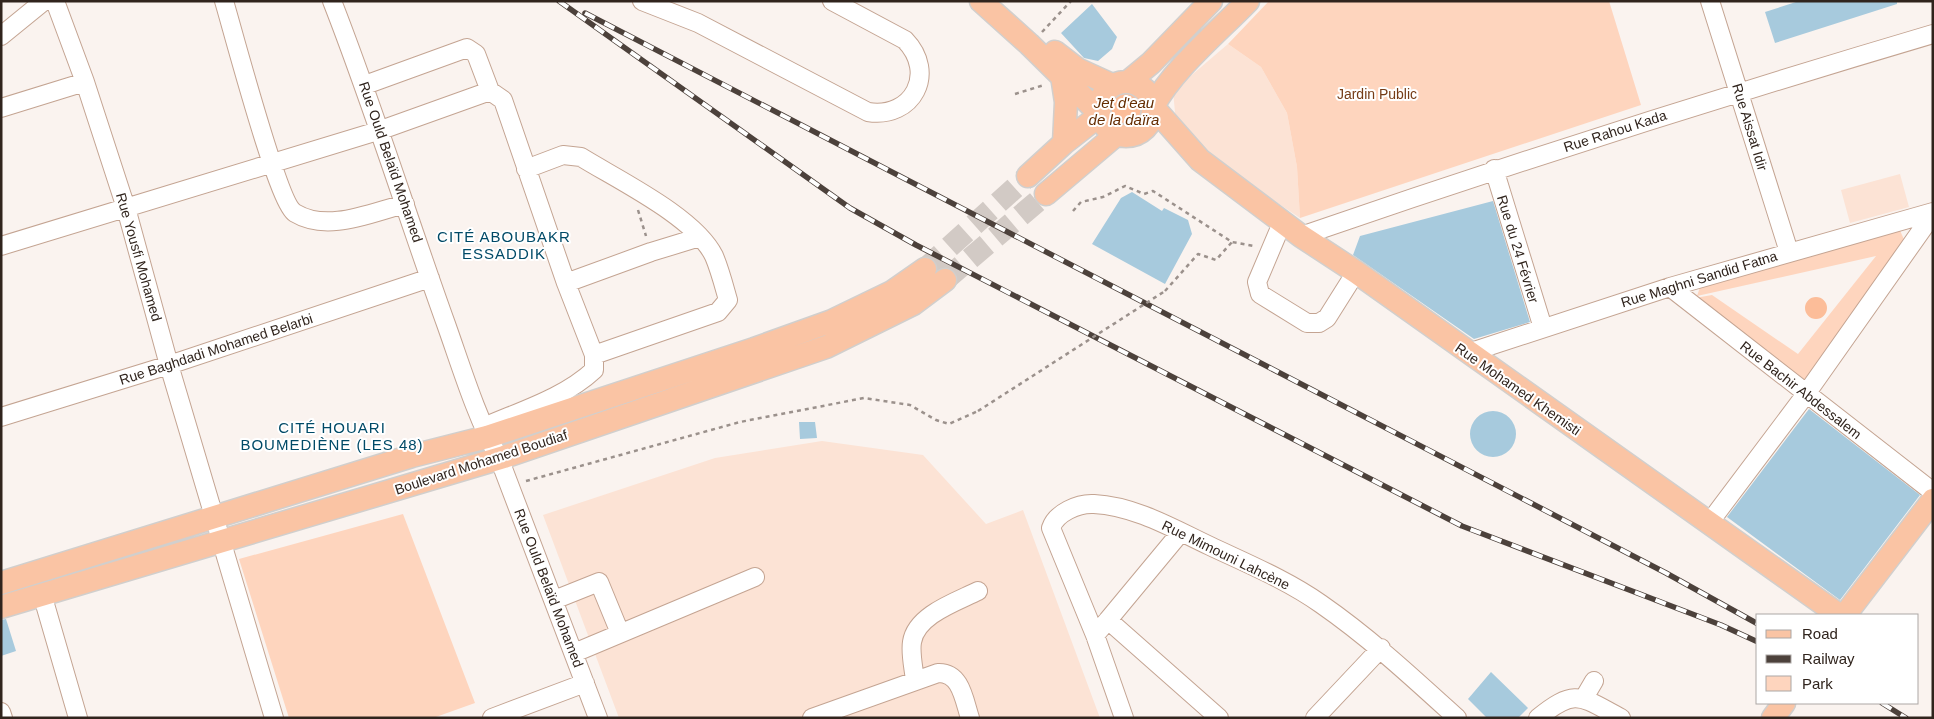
<svg xmlns="http://www.w3.org/2000/svg" width="1934" height="719" font-family="Arial,sans-serif">
<style>
.built{fill:#fce3d5}
.green{fill:#fed5be}
.water{fill:#fcbd99}
.building{fill:#a7cadd}
.lines{fill:none;stroke-linecap:round;stroke-linejoin:round}
.major-tunnel{stroke:#d2cac5;stroke-width:22;stroke-dasharray:22 11;stroke-linecap:butt}
.minor-casing{stroke:#c4a492;stroke-width:20}
.major-casing{stroke:#d1cfcd;stroke-width:25}
.path{stroke:#9b918c;stroke-width:2.5;stroke-dasharray:4 4;stroke-linecap:butt}
.minor{stroke:#fff;stroke-width:18}
.major{stroke:#fac4a4;stroke-width:22}
.rail-casing{stroke:#4c413b;stroke-width:5.5}
.rail{stroke:#fff;stroke-width:4;stroke-dasharray:11;stroke-linecap:butt}
.path-bridge{stroke:#9b918c;stroke-width:2.5;stroke-dasharray:4 4;stroke-linecap:butt}
.labels{text-anchor:middle;stroke-width:4;stroke-linejoin:round;paint-order:stroke}
.park-label{font-size:14px;fill:#753c16;stroke:#fff}
.street-label{font-size:14px;fill:#30241d;stroke:#fff}
.water-label{font-size:15px;font-style:italic;fill:#642c01;stroke:#fff}
.neighbourhood-label{font-size:15px;letter-spacing:1px;fill:#004a67;stroke:#fff}
</style>
<rect width="100%" height="100%" fill="#faf3ef"/>
<!-- built -->
<path class="built" d="M1228,44L1261,67L1287,113L1297,167L1300,218L1215,161L1176,123L1173,91Z
M1900,174L1909,207L1850,223L1841,190Z
M822,441L923,455L986,524L1023,510L1100,718H619L543,515L715,458Z"/>
<!-- green -->
<path class="green" d="M1269,1H1609L1641,105L1300,218L1297,167L1287,113L1261,67L1228,44Z
M1898,226L1906,244L1805,388L1695,298L1712,295L1798,354L1876,256L1697,296L1700,287Z
M403,514L475,703L433,718H289L239,559Z"/>
<!-- water -->
<path class="water" d="M1104 111a20 20 0 1 1 40 0a20 20 0 1 1-40 0Z
M1805 308a11 11 0 1 1 22 0a11 11 0 1 1-22 0Z"/>
<!-- building -->
<path class="building" d="M1799,1H1897V4L1775,43L1765,12Z
M1092,4L1117,37L1112,49L1098,61L1084,58L1061,33Z
M1132,192L1162,211L1164,208L1188,220L1192,234L1165,284L1092,244L1121,198Z
M1493,201L1530,322L1474,339L1353,255L1360,236Z
M1809,409L1920,495L1840,600L1727,517Z
M1470 434a23 23 0 1 1 46 0a23 23 0 1 1-46 0Z
M799,422H815L817,438L800,439Z
M6,619L16,651L1,656V620Z
M1491,672L1528,708L1518,718H1487L1468,699Z"/>
<g class="lines">
<!-- major-tunnel -->
<path class="major-tunnel" d="M925,269L1028,176
M945,280L1046,194"/>
<!-- minor casing -->
<g class="minor-casing">
<path id="minor" d="M55,1L85,82L126,208L169,365L274,718
M224,1C233,31 278,203 295,213C328,233 372,212 405,204
M332,1C374,108 407,216 446,324C462,369 476,416 499,458L598,718
M642,1L698,23L868,112C913,119 937,73 905,40L832,1
M1710,1L1789,252
M1,36L44,1
M365,85L467,48L476,54L490,91L503,100L566,283L594,355
M1,108L85,82
M1494,169L1543,328
M1282,223L1257,282L1260,294L1307,323H1319L1327,318L1356,272
M1301,236C1510,164 1720,97 1933,34
M1,246L381,130L490,91
M566,283L651,252L700,237
M1670,287L1933,492
M1468,353L1670,287L1933,212
M1,417L169,365L430,278
M484,427C520,411 564,398 594,370V355L718,312L728,300C724,286 720,270 714,256C695,217 618,180 581,157L563,155L526,169
M1709,523L1806,394L1933,214
M42,594L78,718
M554,600L599,582L620,633
M1108,620L1181,532
M1095,635L1108,620L1219,718
M574,653L755,577
M915,681C914,669 910,654 912,642C916,615 956,602 978,591
M1584,698L1594,681
M1,712L3,718
M492,718L585,683
M812,718L938,673C961,672 964,700 970,718
M1124,718L1095,635L1051,528C1056,513 1078,503 1094,504C1135,506 1174,529 1210,546C1248,564 1287,580 1321,604C1370,638 1413,678 1457,718
M1315,718L1381,648
M1538,718C1576,687 1581,697 1621,718"/>
</g>
<!-- major casing -->
<g class="major-casing">
<path id="major" d="M981,1L1029,44L1099,113
M1055,52L1077,69L1112,85
M1062,76L1066,102L1064,143
M1099 109a27 27 0 1 1 54 0a27 27 0 1 1-54 0Z
M1128,82L1151,63L1211,1
M1153,107C1172,70 1218,32 1248,1
M1154,108L1200,160L1301,236L1356,272L1839,615
M1028,176L1064,143L1100,115
M1046,194L1117,134
M1,583L412,456L487,437L754,349L832,321L892,292L925,269
M1,607L504,457L826,347L913,304L945,280
M1845,615L1933,500
M1773,718L1784,703"/>
</g>
<!-- path -->
<path class="path" d="M1042,32L1071,1
M1015,94L1044,85
M638,210L646,236
M1073,211L1081,202L1103,197L1125,186L1144,194L1153,191L1232,242L1254,246
M1165,291L1198,254L1216,260L1232,242
M526,481L740,422L864,398L910,405L936,420L949,424L978,411"/>
<!-- minor -->
<use href="#minor" class="minor"/>
<!-- major -->
<use href="#major" class="major"/>
<!-- rail casing -->
<g class="rail-casing">
<path id="rail" d="M559,1L850,208L916,245L1462,526L1721,625L1758,642
M585,13L1666,573L1758,624
M1882,703L1906,718"/>
</g>
<!-- rail -->
<use href="#rail" class="rail"/>
<!-- path-bridge -->
<path class="path-bridge" d="M978,411L1165,291"/>
</g>
<g class="labels">
<!-- park labels -->
<g class="park-label">
<text x="1377" y="99">Jardin Public</text>
</g>
<!-- street labels -->
<g class="street-label">
<text transform="translate(1750 127) rotate(73)" y="5">Rue Aissat Idir</text>
<text transform="translate(1615 131) rotate(-18)" y="5">Rue Rahou Kada</text>
<text transform="translate(391 162) rotate(71)" y="5">Rue Ould Belaïd Mohamed</text>
<text transform="translate(1518 249) rotate(73)" y="5">Rue du 24 Février</text>
<text transform="translate(139 257) rotate(74)" y="5">Rue Yousfi Mohamed</text>
<text transform="translate(1699 279) rotate(-17)" y="5">Rue Maghni Sandid Fatna</text>
<text transform="translate(216 349) rotate(-18)" y="5">Rue Baghdadi Mohamed Belarbi</text>
<text transform="translate(1518 389) rotate(35)" y="5">Rue Mohamed Khemisti</text>
<text transform="translate(1801 390) rotate(38)" y="5">Rue Bachir Abdessalem</text>
<text transform="translate(481 462) rotate(-18)" y="5">Boulevard Mohamed Boudiaf</text>
<text transform="translate(1226 555) rotate(26)" y="5">Rue Mimouni Lahcène</text>
<text transform="translate(549 588) rotate(69)" y="5">Rue Ould Belaïd Mohamed</text>
</g>
<!-- water labels -->
<g class="water-label">
<text x="1124" y="108">Jet d'eau<tspan x="1124" dy="17">de la daïra</tspan></text>
</g>
<!-- neighbourhood labels -->
<g class="neighbourhood-label">
<text x="504" y="242">CITÉ ABOUBAKR<tspan x="504" dy="17">ESSADDIK</tspan></text>
<text x="332" y="433">CITÉ HOUARI<tspan x="332" dy="17">BOUMEDIÈNE (LES 48)</tspan></text>
</g>
</g>
<!-- border -->
<rect width="1934" height="719" fill="none" stroke="#30241d" stroke-width="5"/>
<!-- legend -->
<rect x="1756" y="614" width="162" height="90" fill="#ffffff" stroke="#aca7a5"/>
<rect x="1766" y="630" width="25" height="8" fill="#fac4a4" stroke="#aca7a5"/>
<text x="1802" y="639" font-size="15" fill="#30241d">Road</text>
<rect x="1766" y="655" width="25" height="8" fill="#4c413b" stroke="#aca7a5"/>
<text x="1802" y="664" font-size="15" fill="#30241d">Railway</text>
<rect x="1766" y="676" width="25" height="15" fill="#fed5be" stroke="#aca7a5"/>
<text x="1802" y="689" font-size="15" fill="#30241d">Park</text>
</svg>
